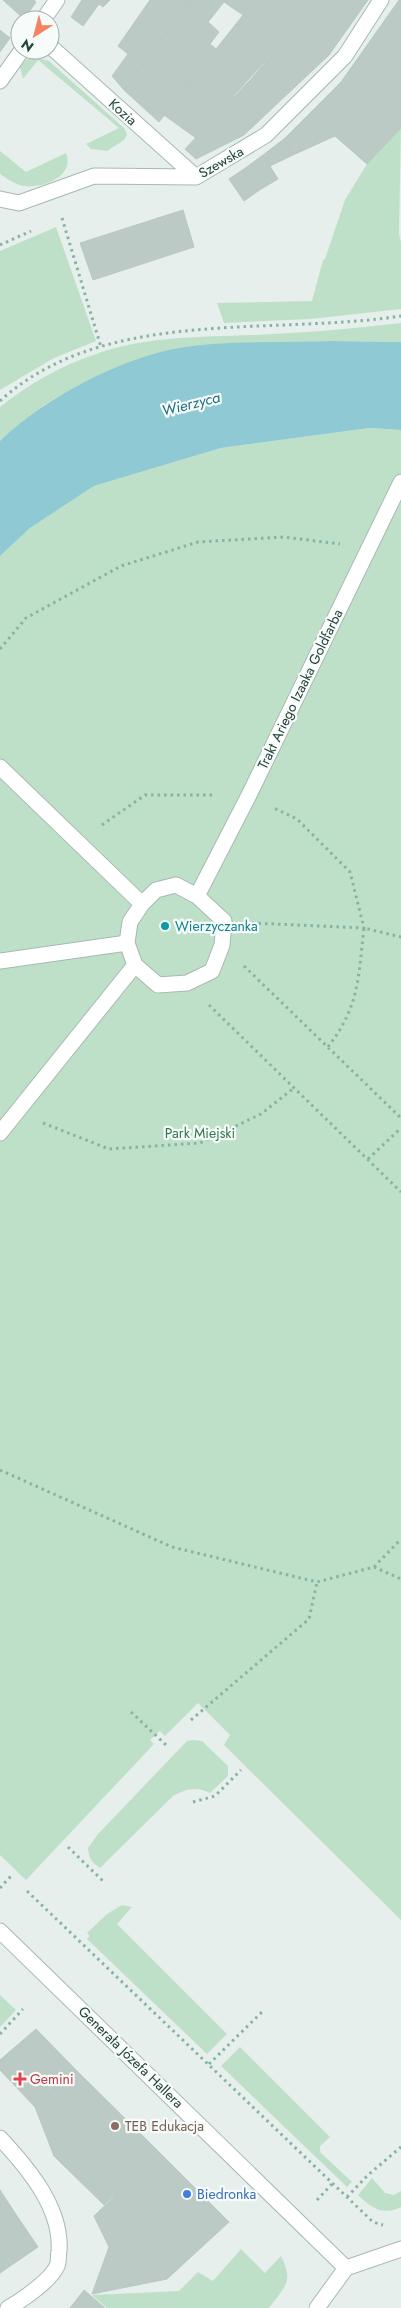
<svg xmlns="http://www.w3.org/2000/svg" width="401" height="2308" font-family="Jost,sans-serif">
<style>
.green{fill:#bfe0c8}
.water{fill:#8ec9d4}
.building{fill:#bbcac4;stroke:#b8c9c2}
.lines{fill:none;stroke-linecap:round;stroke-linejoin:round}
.minor-casing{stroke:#a8b8b2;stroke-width:17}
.path{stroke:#86b3a5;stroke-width:3;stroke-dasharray:2.5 4;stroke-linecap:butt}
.minor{stroke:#fff;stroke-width:15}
.culture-dot{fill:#0f9aa8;stroke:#f7fbf9;stroke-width:2}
.health-dot{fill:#e0444e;stroke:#f7fbf9;stroke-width:2}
.education-dot{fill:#8d6e63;stroke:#f7fbf9;stroke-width:2}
.shop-dot{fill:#3f7fe0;stroke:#f7fbf9;stroke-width:2}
.labels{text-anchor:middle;stroke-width:4.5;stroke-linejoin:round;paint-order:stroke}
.street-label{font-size:14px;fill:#24423a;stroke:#f7fbf9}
.culture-label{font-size:14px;fill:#0d838f;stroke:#f7fbf9;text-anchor:start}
.park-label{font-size:14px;fill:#2d7a4b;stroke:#f7fbf9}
.health-label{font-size:14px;fill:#be3a42;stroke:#f7fbf9;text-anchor:start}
.education-label{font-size:14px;fill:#785e54;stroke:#f7fbf9;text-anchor:start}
.shop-label{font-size:14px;fill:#366cbe;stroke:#f7fbf9;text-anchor:start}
.water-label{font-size:15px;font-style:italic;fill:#1c6f80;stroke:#f7fbf9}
</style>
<rect width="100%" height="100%" fill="#e6efeb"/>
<!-- green -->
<path class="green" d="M32,56L49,61L124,128L127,134L124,140L107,151L91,149L86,144L119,128L38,60L23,79L20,67L25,61Z
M401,128L399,234L401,242V309L310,319L224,323L217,303L312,301L323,260L325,259L345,200L367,164Z
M0,151L26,172L66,153C75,176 44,188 25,186C15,185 8,179 0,174Z
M56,227L96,341L54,358L0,390V251Z
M401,323V342L331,341L177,348L77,386L43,406L0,441V407C29,384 60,366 96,354C146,336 201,337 253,335C303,333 352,329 401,323Z
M369,428L401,430V1920L224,1745L230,1735L198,1703L165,1736L160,1731L150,1740L154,1744L26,1880L0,1855V556L30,528L94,486L221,448Z
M193,1740L202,1741L228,1766V1776L210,1793C196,1786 186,1789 173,1796L100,1868C91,1862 89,1858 88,1848L98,1834L187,1741Z
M122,1905L132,1907L117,1924L227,2034L207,2054L87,1939L90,1936L87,1933L107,1914Z
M0,1995L16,2010L0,2027Z
M240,2047L330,2137L320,2146V2152L352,2182L347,2187L221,2066Z
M372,2178L385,2193L394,2195L401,2191V2207C383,2216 371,2208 358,2195Z
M241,2249L265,2273L281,2256C294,2282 285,2286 269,2308H107L92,2295L179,2291L198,2272L213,2281Z"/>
<!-- water -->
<path class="water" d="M331,341L401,342V430L369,428L221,448L94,486L30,528L0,556V441C43,399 119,359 178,348C227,340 282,343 331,341Z"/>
<!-- building -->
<path class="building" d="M3,0H34L36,2L24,19Z
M82,0H110L103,7L99,4L83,26L71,17Z
M150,0H190L124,90L112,76L128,54L118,46Z
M190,0H221L224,2L208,22L219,32L210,44L216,49L188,85L150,54Z
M221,0H253L243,15Z
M253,0H311L281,43L243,15Z
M311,0H368L329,55L244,135L196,159L185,149L251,79L281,43Z
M399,0H401V128L367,164L335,136L293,155L284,139L341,82Z
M243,15L281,43L196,138L164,115Z
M0,30L10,38L0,52Z
M150,54L188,85L159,122L124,90Z
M284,139L293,155L270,166L263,155Z
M263,155L278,179L258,191L244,169Z
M244,169L258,191L244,201L229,179Z
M183,210L194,247L93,280L80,243Z
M36,2029L77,2071L35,2107L0,2070V2060Z
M77,2071L160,2153L104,2205L54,2156L35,2107Z
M160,2153L229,2222L167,2279L92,2294L109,2247L94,2216Z
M0,2190L17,2216L0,2227Z
M17,2216L38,2247L0,2273V2227Z
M84,2290L105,2308H70Z"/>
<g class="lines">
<!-- minor casing -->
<g class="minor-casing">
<path id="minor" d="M43,20L57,0
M50,46L196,177
M0,81L22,50
M0,199L19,203L94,176L196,177L266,135L345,56L381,0
M0,767L142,904
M0,961L127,943
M135,965L158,985L187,983L212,971L222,945L224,921L197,896
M0,1133L135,965L127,943L130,922L142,904L156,890L176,885L197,896L249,795L401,482
M0,1931L346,2268
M0,2138C28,2168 62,2208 59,2251C58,2255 59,2262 57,2266C51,2280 21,2301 8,2308
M317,2308L346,2268L401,2249"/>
</g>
<!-- path -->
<path class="path" d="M62,218L101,347
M0,245L31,231
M0,401C104,306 271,336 401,316
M0,649L26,618L121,566L198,542L284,537L340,544
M102,825L145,795H216
M252,923L364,928L350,872L297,819L274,808
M244,966L401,1118
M209,1005L401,1192
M328,1047C360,1005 358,978 364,928L401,937
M43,1123L109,1149L200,1143L261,1114L294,1088
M368,1159L401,1128
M0,1470L172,1547L317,1582L374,1567L401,1579
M374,1567L401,1539
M131,1712L166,1745
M191,1720L309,1619L317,1582
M193,1802L215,1796L241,1770
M68,1847L105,1883
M0,1888L11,1876
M27,1891L373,2222L383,2225
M0,2034L23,2009
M209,2064L262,2012
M347,2197L368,2175L401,2147
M317,2200L332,2184"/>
<!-- minor -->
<use href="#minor" class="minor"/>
</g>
<!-- markers -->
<circle class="culture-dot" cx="165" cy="926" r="5"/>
<path class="health-dot" d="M17.5 2071.5h5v5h5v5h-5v5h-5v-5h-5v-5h5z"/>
<circle class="education-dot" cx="115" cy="2126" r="5"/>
<circle class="shop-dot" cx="187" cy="2194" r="5"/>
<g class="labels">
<!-- street labels -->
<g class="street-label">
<text transform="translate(123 112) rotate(42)" y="5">Kozia</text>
<text transform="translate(221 162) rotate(-30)" y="5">Szewska</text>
<text transform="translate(300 689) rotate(-64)" y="5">Trakt Ariego Izaaka Goldfarba</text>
<text transform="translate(131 2057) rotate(44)" y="5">Generała Józefa Hallera</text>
</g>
<!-- culture labels -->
<g class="culture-label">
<text x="175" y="931">Wierzyczanka</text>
</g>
<!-- park labels -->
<g class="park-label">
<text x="200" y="1138">Park Miejski</text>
</g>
<!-- health labels -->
<g class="health-label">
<text x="30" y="2084">Gemini</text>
</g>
<!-- education labels -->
<g class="education-label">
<text x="125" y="2131">TEB Edukacja</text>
</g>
<!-- shop labels -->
<g class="shop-label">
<text x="197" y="2199">Biedronka</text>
</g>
<!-- water labels -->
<g class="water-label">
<text transform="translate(191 404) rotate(-14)" y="5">Wierzyca</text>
</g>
</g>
<!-- north arrow -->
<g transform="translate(35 35) rotate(216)"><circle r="24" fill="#f7fbf9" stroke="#a3b1ad"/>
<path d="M0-4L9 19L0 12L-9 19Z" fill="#f4845f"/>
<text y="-8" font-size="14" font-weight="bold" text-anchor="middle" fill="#24423a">N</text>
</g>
</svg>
